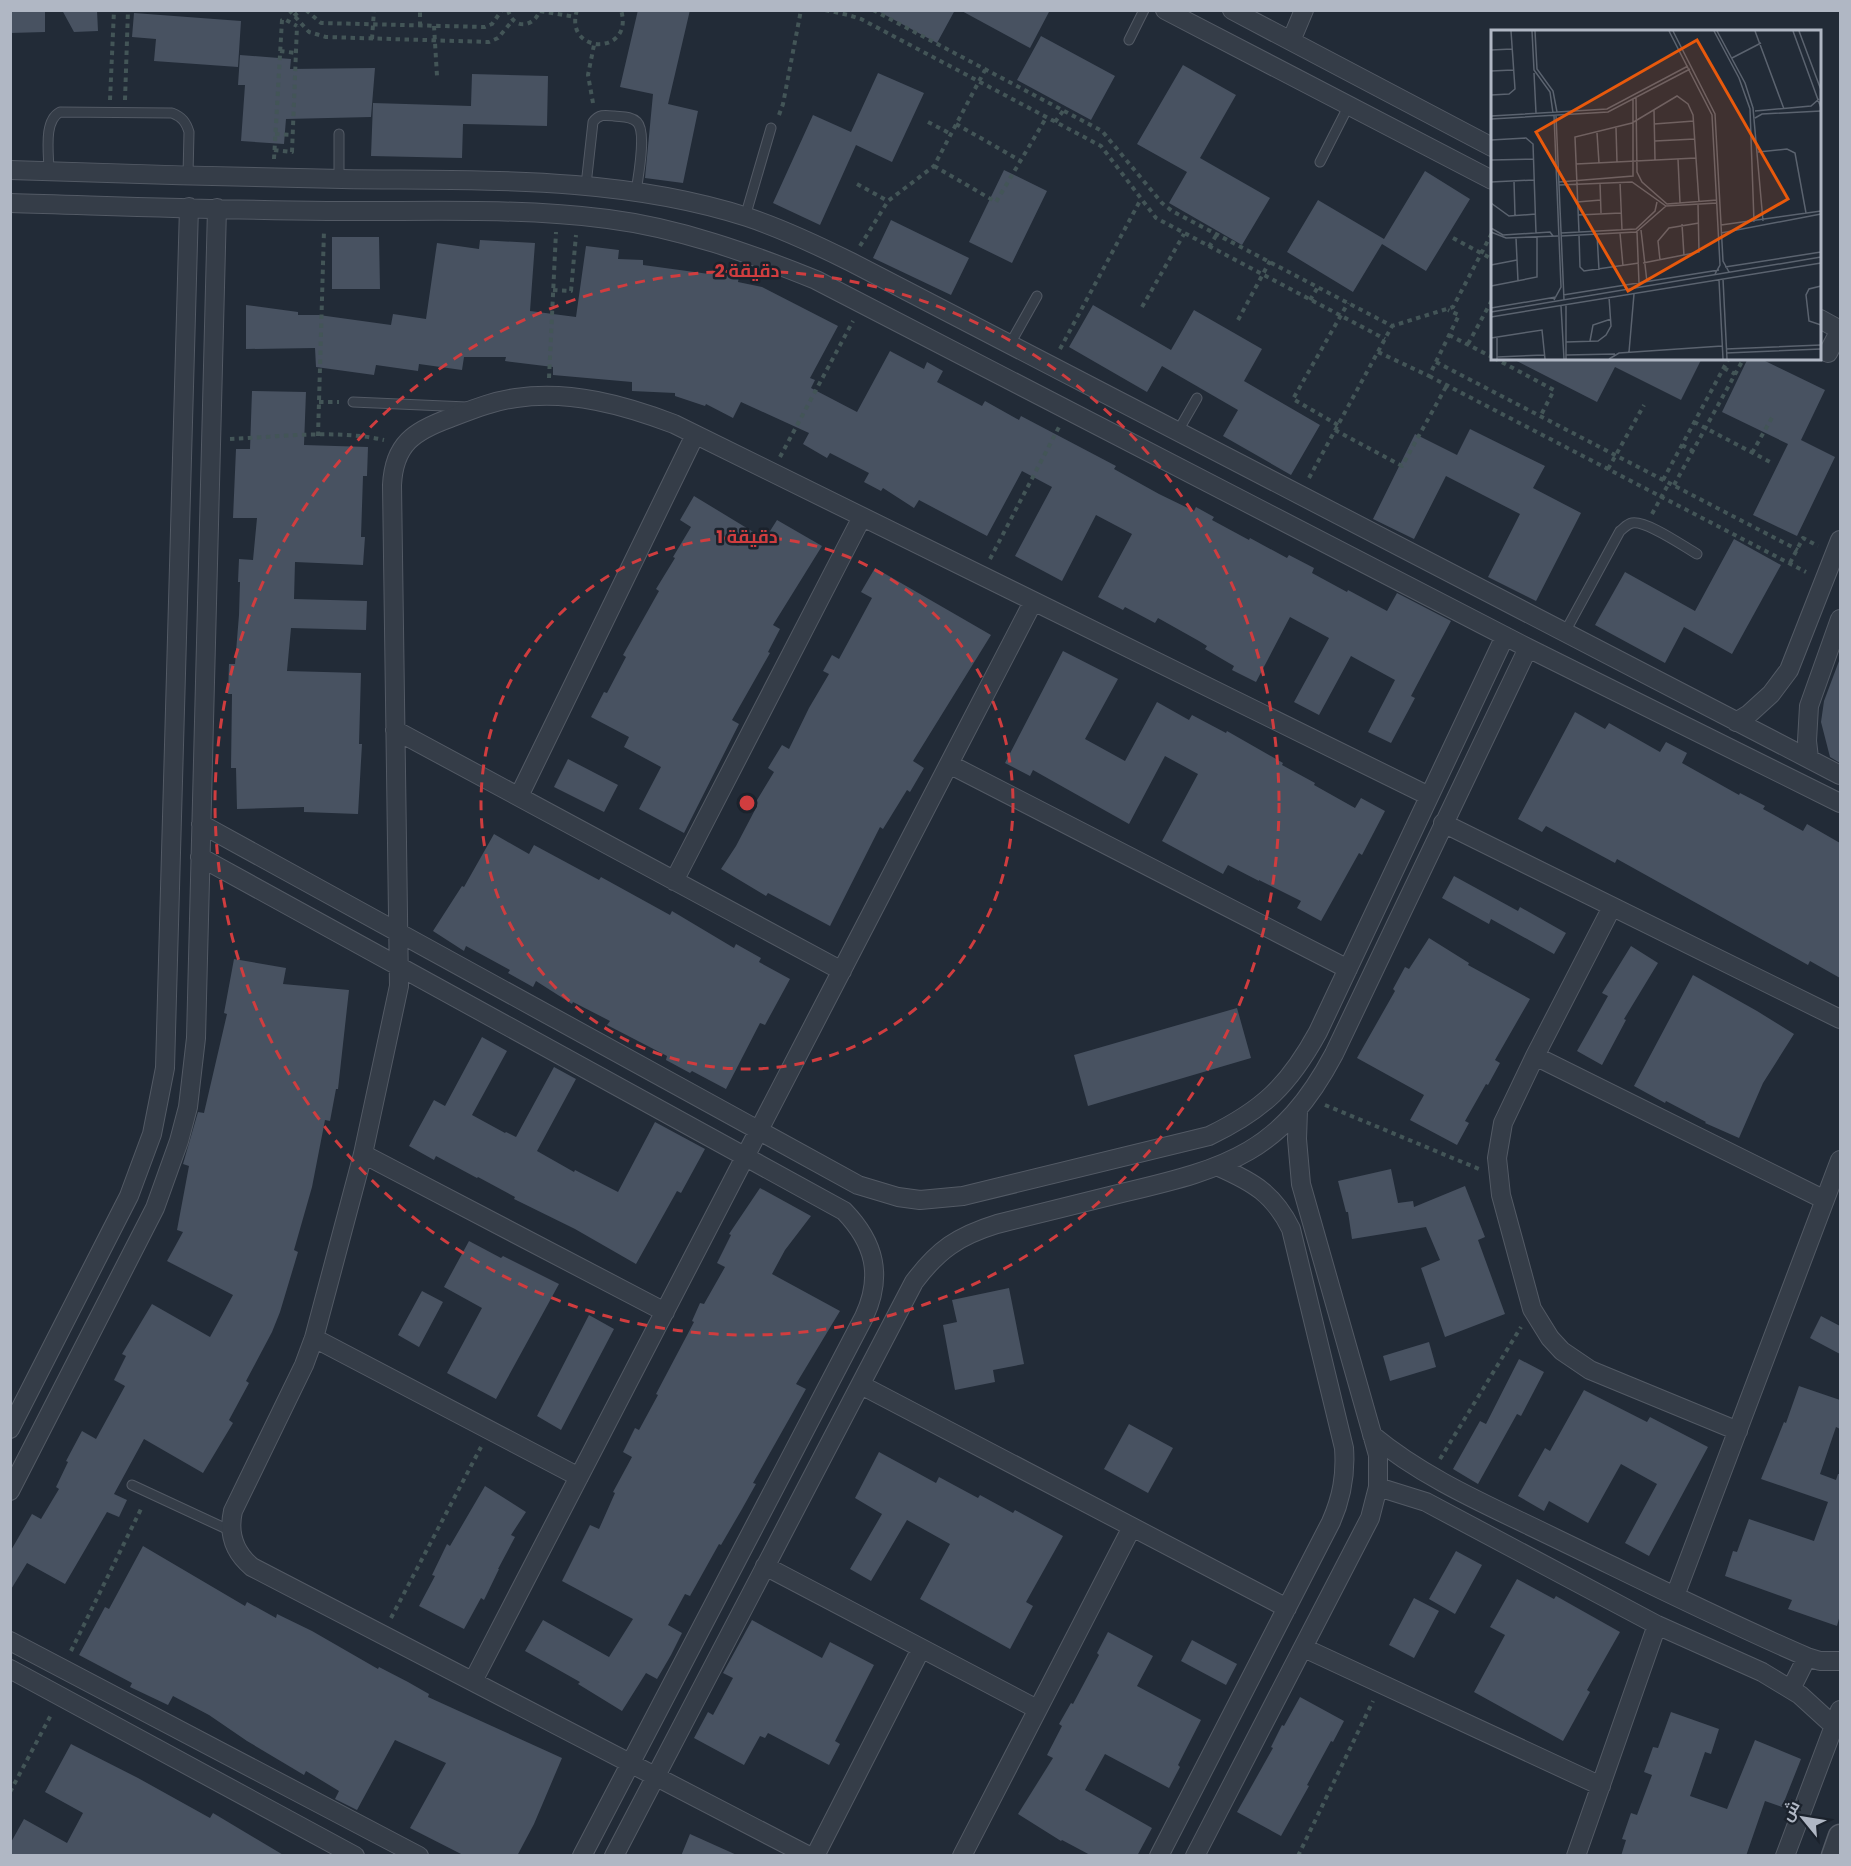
<svg xmlns="http://www.w3.org/2000/svg" width="1851" height="1866" font-family="Poppins,Cairo,sans-serif">
<style>
.building{fill:#485261}
.lines{fill:none;stroke-linecap:round;stroke-linejoin:round}
.service-casing{stroke:#535a65;stroke-width:11}
.minor-casing{stroke:#535a65;stroke-width:20}
.tertiary-casing{stroke:#535a65;stroke-width:25}
.path{stroke:#435557;stroke-width:4;stroke-dasharray:4.5 4.5;stroke-linecap:butt}
.service{stroke:#353d48;stroke-width:9}
.minor{stroke:#353d48;stroke-width:18}
.tertiary{stroke:#353d48;stroke-width:22}
.ring{fill:none;stroke:#d03d3f;stroke-width:3;stroke-dasharray:10 8}
.inset-road{fill:none;stroke:#5b636f;stroke-width:1.5}
.view{fill:#e8590c;fill-opacity:0.15;stroke:#e8590c;stroke-width:3}
.inset-edge{fill:none;stroke:#b0b7c4;stroke-width:3}
.centre{fill:#d03d3f;stroke:#1b222c;stroke-width:3}
.ring-label{font-size:18px;text-anchor:middle;font-weight:bold;fill:#d03d3f;stroke:#1b222c;stroke-width:5;stroke-linejoin:round;paint-order:stroke}
</style>
<rect width="100%" height="100%" fill="#222b37"/>
<!-- building -->
<path class="building" d="M10,10H45V32L10,33Z
M62,10H97L98,31L74,32Z
M638,10H690L668,104L698,111L683,183L645,178L653,94L620,87Z
M876,10H955L937,43Z
M960,10H1050L1030,48Z
M134,13L241,21L238,67L154,61L156,39L132,37Z
M1041,36L1115,76L1091,120L1017,80Z
M240,55L291,59L290,69L375,68L371,117L286,119L284,144L241,141L245,85H238Z
M1183,65L1236,95L1200,158L1270,198L1242,245L1169,203L1187,172L1137,144Z
M878,73L924,93L892,162L856,145L820,225L773,203L813,115L851,132Z
M472,74L548,76L547,126L463,124L462,158L371,156L373,103L471,106Z
M1004,170L1047,191L1012,263L969,242Z
M1425,171L1470,199L1426,271L1382,244L1353,292L1287,252L1318,200L1384,239Z
M891,220L969,258L951,295L873,258Z
M332,237H379L380,289H332Z
M480,240L535,243L530,311L576,317L586,246L619,250L618,259L643,260V265L709,274L710,271L739,277L738,282L762,287L838,326L810,378L815,380L811,388L857,412L890,351L924,369L927,362L943,371L937,382L982,406L985,401L1019,420L1021,416L1116,466L1114,469L1159,494L1194,511L1196,507L1214,517L1212,520L1249,540L1250,538L1287,558L1289,555L1314,568L1312,573L1347,592L1348,590L1387,611L1397,593L1451,621L1411,696L1415,698L1391,743L1368,732L1395,680L1351,656L1319,715L1294,702L1329,638L1290,617L1256,682L1232,670L1234,666L1205,649L1207,646L1199,641L1158,618L1155,623L1125,607L1123,610L1098,597L1132,534L1096,515L1062,581L1015,556L1052,487L1022,471L987,536L919,500L914,508L883,488L881,491L864,482L869,473L830,453L827,458L803,444L809,433L741,402L733,418L706,404L705,406L675,396V393L632,391V382L553,375V367L505,361L506,357H464L462,370L419,364L418,371L376,365L374,375L316,367L315,348L246,349V305L298,312V315H319L391,325L393,314L426,319L437,243L479,249Z
M1093,305L1171,350L1194,310L1262,349L1244,381L1320,425L1291,475L1223,436L1238,410L1162,366L1147,392L1069,347Z
M1511,358H1702L1681,400L1615,367L1597,402Z
M1748,358H1759L1825,390L1801,440L1835,457L1797,536L1753,515L1788,444L1722,412Z
M252,391L306,392L304,445L368,447L367,476H363L361,537H365L363,565L295,562L294,599L367,601L366,630L291,628L287,671L361,673L359,744H362L358,814L304,812V807L237,809L236,768H231L232,694H228L229,664H235L239,615L240,582H238L239,559L253,560L257,518H233L236,449H250Z
M1470,429L1545,466L1533,488L1581,513L1536,601L1488,577L1520,514L1446,476L1414,539L1373,519L1415,434L1457,455Z
M694,496L765,539L777,520L822,546L773,625L780,629L768,652L770,653L732,720L739,724L684,833L639,809L661,767L624,747L629,737L591,717L604,692L607,693L626,657L623,655L659,591L656,589L675,558L673,557L691,527L680,520Z
M1734,539L1781,565L1732,654L1684,627L1665,663L1595,625L1625,572L1695,611Z
M875,568L991,635L913,761L924,768L910,792L907,790L883,829L880,827L830,926L768,893L766,896L721,869L736,846L757,806L754,805L774,772L768,768L782,745L789,749L809,708L829,674L823,671L832,655L839,659L872,598L861,592Z
M1063,651L1118,679L1085,739L1125,761L1157,702L1189,720L1192,715L1226,733L1227,731L1283,763L1282,765L1315,783L1314,785L1355,808L1361,798L1385,811L1362,855L1359,853L1321,921L1297,908L1301,901L1259,880V881L1228,865L1223,874L1162,841L1198,774L1165,756L1129,824L1033,770L1030,776L1005,763Z
M1839,661H1840V763L1830,757L1821,722L1824,701Z
M1575,712L1605,729L1609,723L1660,752L1666,742L1687,753L1682,763L1739,795L1740,793L1765,806L1763,809L1803,831L1807,824L1840,843V978L1810,961L1808,965L1617,859L1615,863L1546,826L1542,832L1518,819Z
M568,759L618,785L604,812L554,787Z
M494,834L529,854L534,845L599,880L601,877L670,915L672,911L734,948L736,944L761,958L759,962L790,979L765,1025L760,1023L726,1089L692,1071L690,1073L666,1060L667,1056L607,1025L610,1021L573,1002L572,1004L536,981L533,987L508,973L510,970L466,946L464,951L433,931L462,886L464,887Z
M1454,876L1518,911L1520,907L1566,933L1554,954L1491,919L1489,924L1442,898Z
M1429,938L1469,963L1468,965L1530,999L1495,1060L1500,1063L1488,1085L1486,1084L1465,1121L1469,1123L1457,1145L1410,1120L1424,1095L1357,1058L1395,991L1393,989L1405,967L1409,969Z
M1631,946L1658,963L1624,1019L1626,1020L1602,1065L1577,1051L1608,996L1602,993Z
M234,959L286,968L283,984L349,990L338,1089H336L330,1121L325,1120L312,1187L294,1250L298,1252L280,1312L272,1332L246,1381L249,1383L229,1420L233,1423L203,1473L144,1439L114,1494L127,1500L119,1517L107,1512L65,1584L27,1563L10,1591V1552L32,1514L41,1519L59,1489L56,1487L68,1462L66,1461L82,1431L96,1439L125,1386L114,1380L126,1356L122,1354L152,1304L210,1337L233,1295L167,1261L183,1232L177,1230L189,1166L183,1164L198,1112L204,1113L227,1014L224,1013Z
M1693,975L1757,1011L1794,1034L1763,1083L1739,1138L1705,1123L1706,1122L1666,1101L1665,1103L1634,1086Z
M1237,1008L1251,1058L1088,1106L1074,1055Z
M482,1037L507,1051L472,1115L505,1133L506,1132L516,1137L554,1067L576,1079L537,1151L574,1172L575,1170L618,1192L655,1122L705,1149L681,1193L677,1191L636,1264L575,1229L514,1199L515,1197L478,1177L477,1178L436,1156L434,1160L409,1146L434,1100L445,1106Z
M1391,1169L1398,1203L1413,1201L1414,1207L1465,1186L1485,1237L1478,1240L1505,1314L1445,1337L1421,1268L1440,1260L1426,1227L1352,1239L1348,1212H1346L1338,1181Z
M760,1188L811,1216L785,1250L772,1274L840,1311L796,1384L806,1389L753,1483L756,1484L742,1509L721,1545L719,1544L690,1596L685,1594L668,1625L682,1633L671,1655L657,1679L646,1673L622,1711L578,1684L580,1682L525,1651L543,1620L609,1657L633,1619L562,1581L590,1525L599,1529L615,1493L613,1492L632,1457L623,1452L635,1428L639,1430L658,1395L656,1394L694,1322L692,1321L700,1303L704,1304L725,1267L717,1263L731,1235L729,1234Z
M469,1241L501,1258L503,1256L559,1284L496,1399L447,1373L482,1308L444,1287Z
M1009,1288L1024,1364L993,1370L995,1382L955,1390L943,1325L957,1322L952,1300Z
M422,1291L443,1302L419,1347L398,1335Z
M589,1315L614,1329L561,1430L537,1416Z
M1821,1316L1840,1326V1354L1810,1338Z
M1429,1342L1436,1367L1390,1381L1383,1356Z
M1519,1359L1544,1372L1521,1416L1517,1414L1478,1484L1453,1469L1480,1421L1486,1424Z
M1799,1386L1840,1400V1429L1836,1427L1820,1474L1836,1480L1838,1474H1840V1615L1837,1626L1788,1609L1792,1600L1725,1576L1733,1551L1737,1552L1749,1519L1814,1541L1828,1502L1761,1479L1784,1422L1786,1423Z
M1584,1390L1647,1422L1650,1417L1708,1447L1649,1556L1625,1543L1657,1484L1621,1464L1588,1523L1549,1501L1544,1511L1518,1496L1545,1448L1550,1451Z
M1129,1424L1173,1448L1148,1493L1104,1469Z
M879,1452L936,1483L939,1477L978,1498L980,1495L1013,1513L1015,1510L1063,1536L1026,1602L1033,1606L1010,1649L920,1599L950,1544L907,1520L871,1581L850,1569L882,1514L855,1498Z
M485,1486L526,1512L511,1535L515,1537L498,1569H499L484,1600L481,1598L464,1629L419,1606L435,1576L432,1575L447,1544L450,1546Z
M143,1546L245,1606L247,1602L276,1618L277,1614L312,1631L378,1669L379,1667L408,1682L429,1694L428,1697L562,1758L534,1824L517,1856H465L410,1828L446,1763L395,1740L357,1810L335,1799L339,1791L306,1771L304,1775L247,1741L209,1715L173,1696L168,1705L130,1687L132,1683L79,1655L105,1607L109,1609Z
M1456,1551L1482,1565L1455,1614L1429,1599Z
M1517,1579L1554,1599L1556,1596L1620,1632L1587,1690L1590,1692L1563,1741L1474,1692L1505,1635L1490,1627Z
M1414,1598L1439,1611L1414,1658L1389,1645Z
M752,1620L822,1658L830,1642L874,1665L835,1741L840,1744L829,1765L768,1733L765,1738L760,1736L744,1765L694,1738L708,1712L713,1715L733,1678L723,1673Z
M1108,1632L1153,1656L1137,1686L1201,1720L1178,1765L1180,1767L1169,1788L1105,1754L1085,1790L1152,1828L1137,1856H1092L1062,1840L1061,1841L1018,1814L1053,1758L1047,1755L1062,1726L1059,1724L1071,1703L1073,1704L1099,1655L1097,1653Z
M1192,1640L1237,1664L1226,1685L1181,1661Z
M1300,1697L1344,1721L1333,1742L1331,1741L1307,1785L1309,1786L1281,1836L1237,1812L1273,1748L1271,1747L1282,1725L1284,1726Z
M1671,1712L1719,1729L1711,1754L1705,1752L1690,1796L1727,1809L1755,1740L1801,1759L1782,1807L1765,1801L1746,1856H1621L1626,1840L1622,1839L1631,1813L1637,1815L1652,1775L1644,1772L1653,1747L1658,1748Z
M71,1744L138,1778L210,1818L213,1813L285,1856H10V1844L24,1819L67,1843L83,1813L45,1792Z
M690,1834L739,1856H681Z"/>
<g class="lines">
<!-- service casing -->
<g class="service-casing">
<path id="service" d="M1129,40L1144,10
M339,134V179
M1320,162L1349,105
M49,172C49,154 43,121 60,112L172,113C182,117 186,122 189,132L188,175
M586,185L593,122C599,114 605,115 614,116C622,117 631,116 637,122C647,132 638,177 636,192
M745,217L771,128
M1010,344L1037,296
M353,402L467,407
M1178,431L1197,398
M1565,632L1620,531C1624,528 1627,524 1632,523C1646,520 1683,546 1697,554
M132,1485L231,1531"/>
</g>
<!-- minor casing -->
<g class="minor-casing">
<path id="minor" d="M1165,10L1492,180
M1232,10L1492,147
M1291,41L1304,10
M10,170C121,174 231,177 342,179C477,181 616,175 747,217C783,229 817,245 851,262L1840,775
M10,203C116,206 222,210 327,211C420,212 515,207 608,219C679,228 749,253 816,280L1528,648L1840,803
M1820,319L1840,330
M1828,353L1840,330
M1736,722L1749,714L1771,694L1789,670L1840,540
M395,730L842,971
M1809,758L1807,741L1809,706L1840,619
M949,764L1348,969
M519,796L695,435
M1443,823L1840,1019
M201,824L858,1185L898,1197L920,1200L963,1196L1209,1136C1263,1110 1289,1085 1318,1032L1505,636
M200,857L844,1211C875,1243 883,1276 864,1317L582,1856
M674,881L862,517
M1612,907L1535,1056L1503,1123L1497,1158L1501,1195L1532,1309L1550,1338L1562,1351L1590,1370L1738,1431
M1535,1056L1825,1200
M363,1154L665,1312
M314,1338L579,1477
M861,1385L1287,1608
M10,1429L129,1196L152,1134L165,1068L189,207
M1372,1435C1426,1480 1492,1507 1555,1538C1638,1578 1721,1620 1807,1657L1820,1661H1840
M1378,1487L1426,1502L1657,1625L1762,1672L1800,1695L1834,1726
M10,1491L155,1208L179,1141L188,1107L196,1038L217,208
M765,1566L1037,1709
M1675,1596L1840,1160
M10,1641L419,1856
M1304,1648L1601,1786
M10,1669L355,1856
M473,1681L1033,602
M1791,1689L1807,1657
M614,1856L914,1282C938,1250 958,1236 997,1224C1040,1213 1083,1203 1126,1192C1228,1168 1282,1152 1334,1054L1528,648
M809,1856L252,1567C234,1552 228,1533 233,1511L304,1365L314,1338L363,1154L399,986L392,485C394,444 414,431 450,418C471,410 493,401 516,398C570,390 624,405 674,424L1429,796
M815,1856L921,1649
M962,1856L1132,1527
M1159,1856L1331,1522C1342,1497 1346,1475 1344,1448L1291,1229C1274,1194 1253,1182 1219,1167
M1195,1856L1370,1518L1378,1487V1455L1301,1184L1297,1139L1298,1111
M1576,1856L1657,1625
M1785,1856L1840,1710"/>
</g>
<!-- tertiary casing -->
<g class="tertiary-casing">
<path id="tertiary" d="M1833,1856L1840,1836"/>
</g>
<!-- path -->
<path class="path" d="M289,10L309,32L326,37L489,42L498,38L513,20
M306,10L321,23L485,27L492,24L502,10
M508,10C513,30 534,28 540,10
M577,10C563,55 635,56 621,10
M825,10L848,15L861,19L1101,146L1156,218L1385,339
M873,10L1102,131L1162,203L1172,211L1392,326L1453,307L1492,233
M540,11L575,17
M294,16L301,10
M420,26V10
M434,26L437,76
M372,39L374,10
M280,51L296,53
M110,100L114,10
M125,100L128,10
M593,103L588,75L594,45
M779,115L783,104L801,10
M928,122L951,134
M1055,122L1063,111
M956,124L1021,161
M275,134L293,135
M274,150L292,152L297,26
M274,159L282,20L284,19L297,26
M934,166L996,202L1046,118
M857,184L888,201
M1453,238L1492,259
M860,246L888,201L934,166L985,70
M1209,247L1217,234
M553,290L571,291L576,235
M1310,300L1318,287
M1142,307L1184,234
M1238,320L1270,261
M1449,335L1492,357
M1468,344L1492,300
M1060,349L1141,199
M1378,352L1429,376L1459,315L1448,310
M1494,358L1554,390L1540,417
M1436,362L1798,550
M1724,368L1735,374
M1429,376L1806,572
M549,378L556,232
M319,402H339
M1694,422L1772,463
M1338,425L1293,399L1348,303
M1335,430L1402,466L1447,385
M318,436L324,230
M230,439C280,437 335,429 384,440
M1682,445L1693,451
M1752,453L1774,414
M780,457L853,321
M1608,469L1644,405
M1309,478L1392,326
M1663,480L1729,358
M1674,485L1744,358
M1652,514L1669,483
M990,559L1059,427
M1790,563L1803,538L1818,546
M1325,1105L1479,1169
M1440,1459L1521,1327
M391,1618L481,1447
M71,1651L142,1507
M10,1792L52,1713
M1298,1856L1373,1701"/>
<!-- service -->
<use href="#service" class="service"/>
<!-- minor -->
<use href="#minor" class="minor"/>
<!-- tertiary -->
<use href="#tertiary" class="tertiary"/>
</g>
<!-- distance rings -->
<g class="ring">
<circle cx="747" cy="803" r="266"/>
<circle cx="747" cy="803" r="532"/>
</g>
<!-- overview -->
<g transform="translate(1491 30)">
<rect width="330" height="330" fill="#222b37"/>
<path class="inset-road" d="M41,1L43,40L59,62L62,83M44,1L46,39L62,61L66,82M178,1L221,85L229,235L224,244M182,1L224,84L232,231L238,242M223,1L248,48L259,79L263,192M226,1L254,53L262,78L272,191M264,1L293,79M302,1L330,78M308,1L330,60M0,20L21,19M241,28L270,13M0,41L22,40M43,43L45,83M0,65L18,64L24,59L20,1M145,68L146,142L151,152L176,174L226,170M163,80L164,130M264,81L320,76L328,69M63,85L70,257L63,270M0,86L116,79L197,36M65,86L73,270M264,88L271,84L330,81M0,89L117,82L199,39M163,94L203,91M125,98L126,132M106,103L108,133M0,110L35,108L42,114L45,203M164,111L204,109M267,122L296,119L304,123L315,183M187,129L189,173M0,130L43,129M85,134L205,128M23,151L24,185M0,152L43,150M68,152L142,146V69M129,152L131,200M109,153L110,183M68,155L141,152L175,176L226,173M86,172L110,170M0,173L18,186L45,184M87,185L130,183M191,194L193,226M230,195L330,181M0,198L12,205L59,202L62,206M150,200L156,252M0,202L15,208L67,206M88,202L84,107L141,93L186,66L197,74L202,85L208,172M146,202L148,253M70,203L145,199L164,181L166,172M129,203L132,236M230,203L330,184M106,204L108,240M88,205L89,237L93,241L148,233M70,206L145,202L175,176M25,208L27,251M169,230L167,211L178,198L208,193M152,233L208,222L207,174M0,235L26,230M234,237L330,222M232,249L236,329M228,250L232,329M0,256L46,247V207M330,256L318,259L315,265L318,291L330,295M72,265L228,240M75,275V329M70,276L73,329M0,278L65,267M0,282L330,227M0,287L330,233M6,307V329M0,308L51,300L54,329M99,311L102,295L120,289M75,312L107,311L115,305L120,296L118,267M235,319L330,315M138,322L143,264M235,323L330,319M75,325L124,324M6,327L53,325M118,329L128,323L231,316"/>
<path class="view" d="M206,10L297,169L137,261L45,102Z"/>
<rect width="330" height="330" class="inset-edge"/>
</g>
<circle cx="747" cy="803" r="9" class="centre"/>
<g class="ring-label">
<text x="747" y="277">2 دقيقة</text>
<text x="747" y="543">1 دقيقة</text>
</g>
<!-- border -->
<rect width="1851" height="1866" fill="none" stroke="#b0b7c4" stroke-width="24"/>
<!-- north arrow -->
<g transform="translate(1803 1818) rotate(300)" stroke="#1b222c" stroke-width="4.5" paint-order="stroke">
<path d="M0-4.5L10 22L0 15L-10 22Z" fill="#b0b7c4"/>
<text y="-9" font-size="16" font-weight="bold" text-anchor="middle" fill="#b0b7c4">ش</text>
</g>
</svg>
